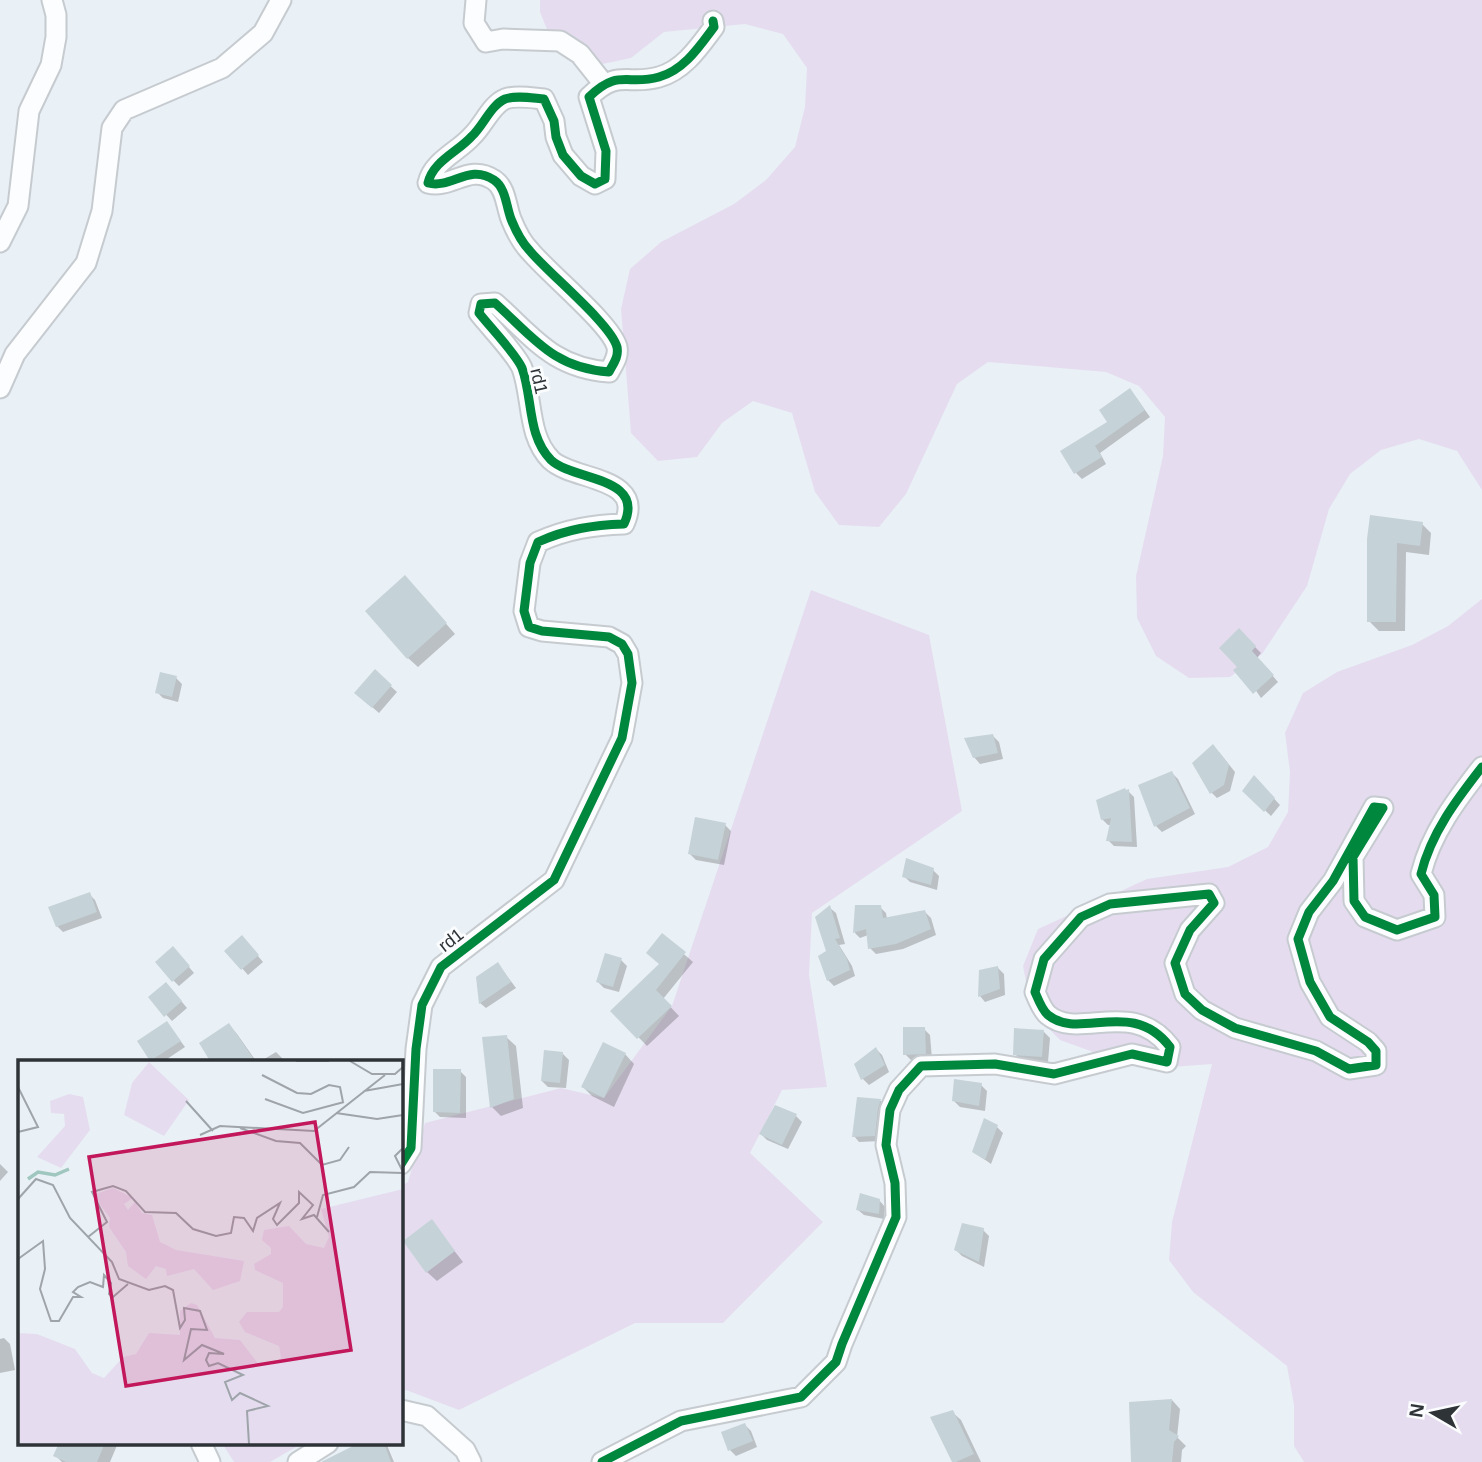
<svg xmlns="http://www.w3.org/2000/svg" width="1482" height="1462" font-family="Helvetica,sans-serif">
<style>
.green{fill:#e5ddef}
.shadow{fill:#0003}
.building{fill:#c5d2d7}
.lines{fill:none;stroke-linecap:round;stroke-linejoin:round}
.street-casing{stroke:#c6cbd0;stroke-width:23}
.street{stroke:#fcfdfe;stroke-width:19}
.cycleway-casing{stroke:#fafcfe;stroke-width:13}
.cycleway{stroke:#00873e;stroke-width:9}
.labels{text-anchor:middle;stroke-width:6;stroke-linejoin:round;paint-order:stroke}
.street-label{font-size:18px;fill:#2e3337;stroke:#fafcfe}
.inset-river{fill:none;stroke:#9fc6bf;stroke-width:3.5}
.inset-road{fill:none;stroke:#9ea4aa;stroke-width:2}
.view{fill:#c2185b;fill-opacity:0.15;stroke:#c2185b;stroke-width:3.5}
.inset-edge{fill:none;stroke:#2e3337;stroke-width:3.5}
</style>
<rect width="100%" height="100%" fill="#e9f0f6"/>
<!-- green -->
<path class="green" d="M540,0H1482V490L1457,451L1419,439L1381,450L1350,474L1329,509L1307,586L1262,654L1230,677L1189,678L1156,656L1137,618L1136,576L1163,456L1165,417L1139,386L1106,372L988,362L957,384L906,494L879,527L839,525L815,492L792,413L753,401L722,423L697,457L658,461L631,433L621,309L630,269L661,242L734,204L766,180L795,147L805,107L807,68L783,34L745,24L664,32L631,58L593,66L556,52L540,12Z
M811,590L929,635L962,811L812,913L809,975L827,1087L782,1090L750,1153L823,1222L723,1323H635L459,1410L406,1390L401,1392V1186L408,1182L425,1123L561,1088L604,1098L672,1006Z
M1482,599V1462H1304L1294,1446V1405L1287,1366L1193,1292L1169,1260L1172,1222L1212,1064L1172,1067L1096,1053L1060,1040L1032,1012L1023,966L1038,929L1147,879L1228,867L1268,847L1288,812L1290,772L1285,733L1303,693L1337,672L1412,645L1448,626Z
M222,1443H303L270,1462H234Z"/>
<!-- shadow -->
<path class="shadow" d="M1135,396L1150,417L1100,453L1106,464L1082,479L1076,473L1110,423Z
M1422,524L1431,533L1429,555L1406,552L1405,631H1379L1369,621L1368,539Z
M414,587L455,634L418,667L408,658Z
M1239,631L1261,653L1257,658L1278,682L1261,698L1240,667Z
M375,672L397,692L379,713L363,699Z
M176,678L182,684L178,702L163,698L157,692Z
M993,736L999,742L1003,759L980,764L974,757Z
M1219,752L1235,772L1230,791L1217,798L1211,792Z
M1172,773L1178,779L1195,814L1162,832L1156,826L1140,786Z
M1254,777L1280,805L1271,816L1244,790Z
M1128,791L1134,797L1137,847L1114,846L1108,840L1111,825H1108L1102,819Z
M725,825L731,831L724,865L696,860L690,854Z
M933,870L939,876L937,890L910,882L904,876Z
M89,894L95,900L102,918L63,932L57,926Z
M857,907H880L886,913L887,919L925,912L931,918L936,935L903,949L876,954L870,948L868,935L860,938L855,933Z
M830,908L836,913L845,944L839,945L852,966L855,976L834,986L828,980Z
M663,936L693,962L663,999L679,1016L647,1046L613,1011L661,965Z
M248,944L263,962L248,975L227,951Z
M179,955L194,973L179,986L173,980Z
M621,960L627,966L619,992L604,988L598,982Z
M498,964L516,988L486,1008L480,1003Z
M998,968L1004,974L1005,995L985,1002L980,996L981,971Z
M172,990L187,1008L172,1021L150,997Z
M167,1023L185,1047L164,1061H153L139,1042Z
M229,1025L237,1034L256,1061H213L201,1044Z
M924,1029L930,1035L932,1059L911,1060L905,1054Z
M1044,1032L1050,1038L1048,1062L1021,1060L1015,1054Z
M506,1037L516,1046L523,1108L501,1116L492,1107Z
M876,1049L882,1055L889,1072L869,1085L863,1079L856,1065Z
M276,1052L285,1061H261Z
M563,1054L569,1060L566,1088L548,1087L542,1081Z
M625,1054L634,1064L614,1107L592,1096L583,1087Z
M460,1071L466,1077V1118L440,1117L434,1111Z
M981,1085L987,1091L985,1111L960,1107L954,1101Z
M859,1099L881,1101L886,1107L880,1141L859,1142L854,1136Z
M796,1116L802,1122L788,1149L767,1140L761,1134Z
M997,1127L1003,1133L991,1164L974,1152Z
M0,1164L8,1172L0,1181Z
M879,1200L885,1207L884,1219L864,1215L858,1210Z
M432,1222L463,1262L437,1281L427,1272Z
M983,1230L989,1236L984,1267L962,1256L956,1250Z
M4,1338L10,1344L15,1370L0,1373V1339Z
M1172,1400L1180,1409L1177,1437L1186,1446L1182,1450L1181,1462H1131Z
M952,1412L961,1420L981,1462H954Z
M745,1425L751,1431L757,1447L736,1456L730,1450Z
M61,1443H118L110,1462H62L56,1456Z
M359,1443H386L394,1462H326L357,1446Z"/>
<!-- building -->
<path class="building" d="M1130,388L1145,410L1095,446L1102,457L1074,474L1060,451L1107,422L1099,410Z
M1370,515L1423,522L1420,546L1397,543L1396,622H1367V539Z
M405,575L447,623L407,659L365,611Z
M1239,628L1256,646L1252,651L1274,675L1253,694L1233,670L1237,667L1219,648Z
M375,669L392,685L372,708L354,693Z
M160,672L177,676L172,697L155,693Z
M993,734L998,753L973,758L964,738Z
M1213,744L1229,765L1224,785L1210,794L1192,763Z
M1172,771L1190,808L1154,827L1138,785Z
M1254,775L1275,798L1264,812L1242,791Z
M1125,788L1126,790L1129,789L1132,842L1106,841L1111,818L1101,820L1096,800Z
M695,817L726,823L718,860L688,854Z
M906,858L934,868L931,885L902,877Z
M90,892L97,912L56,927L48,907Z
M830,905L840,938L835,939L847,959L850,970L827,981L818,956L826,951L815,917Z
M855,905H881L883,918L925,910L931,929L896,944L868,949L866,929L853,933Z
M662,933L686,952L656,990L672,1006L637,1039L610,1011L659,964L646,953Z
M242,935L259,955L241,970L224,951Z
M173,946L190,966L172,982L155,962Z
M605,953L622,958L613,987L596,982Z
M498,962L511,982L479,1004L476,977Z
M998,966L1000,989L978,997L979,970Z
M166,982L182,1001L164,1017L148,997Z
M167,1021L181,1041L150,1061L137,1041Z
M229,1023L255,1061H210L199,1043Z
M903,1027H925L926,1054L903,1055Z
M1014,1028L1044,1030L1042,1057L1013,1055Z
M507,1035L514,1099L490,1108L482,1037Z
M603,1042L626,1053L604,1098L581,1087Z
M876,1047L885,1065L861,1080L854,1064Z
M544,1050L563,1052L560,1083L541,1081Z
M433,1069H461L460,1113L433,1112Z
M954,1079L982,1083L979,1106L952,1101Z
M857,1097L881,1099L878,1108L875,1136L852,1137Z
M775,1105L797,1114L782,1145L759,1134Z
M984,1118L998,1125L985,1160L972,1152Z
M860,1193L880,1199L879,1214L856,1210Z
M432,1219L455,1251L426,1273L403,1241Z
M962,1223L984,1228L979,1262L954,1250Z
M1172,1399L1169,1430L1179,1436L1174,1442L1172,1462H1131L1129,1402Z
M953,1410L974,1454L956,1462H952L930,1417Z
M745,1423L753,1441L728,1451L721,1432Z
M59,1443H105L97,1462H66L53,1456Z
M359,1443H384L391,1462H321Z"/>
<g class="lines">
<!-- street casing -->
<g class="street-casing">
<path id="street" d="M476,0L474,23L486,42L503,39L560,41L580,54L603,83
M0,242L18,206L29,111L51,65L56,37V15L52,0
M0,388L15,354L86,263L102,211L112,128L124,110L222,68L263,33L281,0
M401,1164L411,1148L416,1049L422,1005L441,967L554,880L622,738L632,683L628,654L622,644L609,637L542,631L529,627L524,611L530,563L538,542C567,529 593,525 624,524C646,476 573,481 551,460C527,436 533,398 522,368C516,354 490,327 479,313L481,304L495,303C533,337 553,368 609,372C613,364 619,357 617,347C611,324 548,273 530,251C522,243 515,229 511,219C506,206 506,188 494,180C469,163 452,189 428,183C433,161 458,152 472,136C483,126 491,105 505,99C516,95 532,98 544,99L554,121L556,137L563,155L581,176L595,184L605,179L606,151L589,97C619,68 627,86 659,77C684,70 699,47 714,27L713,21
M401,1410L427,1416L465,1450L471,1462
M201,1443L210,1462
M298,1462L328,1443
M602,1462L681,1421L801,1397L836,1362L842,1344L896,1217L895,1183L886,1145L890,1110L899,1090L921,1066L995,1064L1054,1074L1132,1054L1167,1062L1170,1047C1132,997 1079,1041 1048,1015C1042,1010 1038,999 1035,992L1044,959L1081,917L1110,904L1209,894L1214,903L1190,930L1175,963L1185,994L1202,1010L1235,1028L1316,1051L1349,1069L1376,1065V1051L1368,1042L1330,1017L1310,982L1298,939L1309,912L1333,881L1374,807L1383,808L1353,857L1354,901L1365,917L1397,930L1435,917L1434,895L1421,874C1431,833 1457,799 1482,767"/>
</g>
<!-- street -->
<use href="#street" class="street"/>
<!-- cycleway casing -->
<g class="cycleway-casing">
<path id="cycleway" d="M401,1164L411,1148L416,1049L422,1005L441,967L554,880L622,738L632,683L628,654L622,644L609,637L542,631L529,627L524,611L530,563L538,542C567,529 593,525 624,524C646,476 573,481 551,460C527,436 533,398 522,368C516,354 490,327 479,313L481,304L495,303C533,337 553,368 609,372C613,364 619,357 617,347C611,324 548,273 530,251C522,243 515,229 511,219C506,206 506,188 494,180C469,163 452,189 428,183C433,161 458,152 472,136C483,126 491,105 505,99C516,95 532,98 544,99L554,121L556,137L563,155L581,176L595,184L605,179L606,151L589,97C619,68 627,86 659,77C684,70 699,47 714,27L713,21
M602,1462L681,1421L801,1397L836,1362L842,1344L896,1217L895,1183L886,1145L890,1110L899,1090L921,1066L995,1064L1054,1074L1132,1054L1167,1062L1170,1047C1132,997 1079,1041 1048,1015C1042,1010 1038,999 1035,992L1044,959L1081,917L1110,904L1209,894L1214,903L1190,930L1175,963L1185,994L1202,1010L1235,1028L1316,1051L1349,1069L1376,1065V1051L1368,1042L1330,1017L1310,982L1298,939L1309,912L1333,881L1374,807L1383,808L1353,857L1354,901L1365,917L1397,930L1435,917L1434,895L1421,874C1431,833 1457,799 1482,767"/>
</g>
<!-- cycleway -->
<use href="#cycleway" class="cycleway"/>
</g>
<g class="labels">
<!-- street labels -->
<g class="street-label">
<text transform="translate(539 381) rotate(77)" y="6">rd1</text>
<text transform="translate(451 940) rotate(-38)" y="6">rd1</text>
</g>
</g>
<!-- overview -->
<g transform="translate(18 1060)">
<rect width="385" height="385" fill="#e9f0f6"/>
<path d="M131,2L171,40L146,76L106,55L114,23ZM51,34L65,37L72,70L43,108L19,97L47,66L46,54L33,53L32,41ZM95,128L115,138L106,144L110,150L117,142L124,153L134,155L142,182L158,190L226,201L222,221L195,230L176,209L149,216L148,209L138,206L128,219L110,206L108,192L91,167L92,158L75,135ZM385,129V384H0V273L19,274L57,289L74,313L86,318L105,297L118,294L131,273L162,275V251L173,243L179,245L197,278L222,280L241,305H253L263,298L261,286L227,272L221,262L229,252H261L265,247V223L237,210L236,204L253,194V188L244,180L246,170L271,166L288,184L306,188L311,177L303,149Z" fill="#e5ddef"/>
<path class="inset-river" d="M10,119L20,112L37,115L51,109"/>
<path class="inset-road" d="M278,1H311M332,1L354,14H377L385,7M244,15L279,33L293,34L311,25L322,27L325,42M0,27L20,67L0,72M346,31L385,24M247,39L285,53L326,42M168,41L195,71M318,53L359,59L385,55M222,68L258,81L282,83L304,105L322,100L331,87M182,75L202,66L296,71L367,15M385,88L377,96L385,112M0,139L18,119L35,125L52,158L94,202L101,219L131,230L147,226L155,230L162,268L167,260L166,248L182,251L189,270L173,269L166,300L184,285L206,294L191,293L188,300L191,306L200,303L225,315L207,322L214,340L222,333L250,346L229,351L231,384M299,157L305,135L336,127L352,112L385,113M70,177L89,162L74,132L95,126L108,131L127,152L158,153L175,169L198,176L213,173L216,157L226,158L235,171L239,158L262,143L255,159L259,165L281,143V132L295,145L284,159L296,155L311,172M0,199L25,181L27,209L22,229L33,261H41L55,237H63L55,232L60,227L72,222L85,227L86,215L93,223L91,234L95,237L110,224"/>
<path class="view" d="M297,62L333,290L108,326L71,97Z"/>
<rect width="385" height="385" class="inset-edge"/>
</g>
<!-- north arrow -->
<g transform="translate(1433 1413) rotate(279)" stroke="#fafcfe" stroke-width="5" paint-order="stroke">
<path d="M0-5L12 26L0 18L-12 26Z" fill="#2e3337"/>
<text y="-10" font-size="19" font-weight="bold" text-anchor="middle" fill="#2e3337">N</text>
</g>
</svg>
